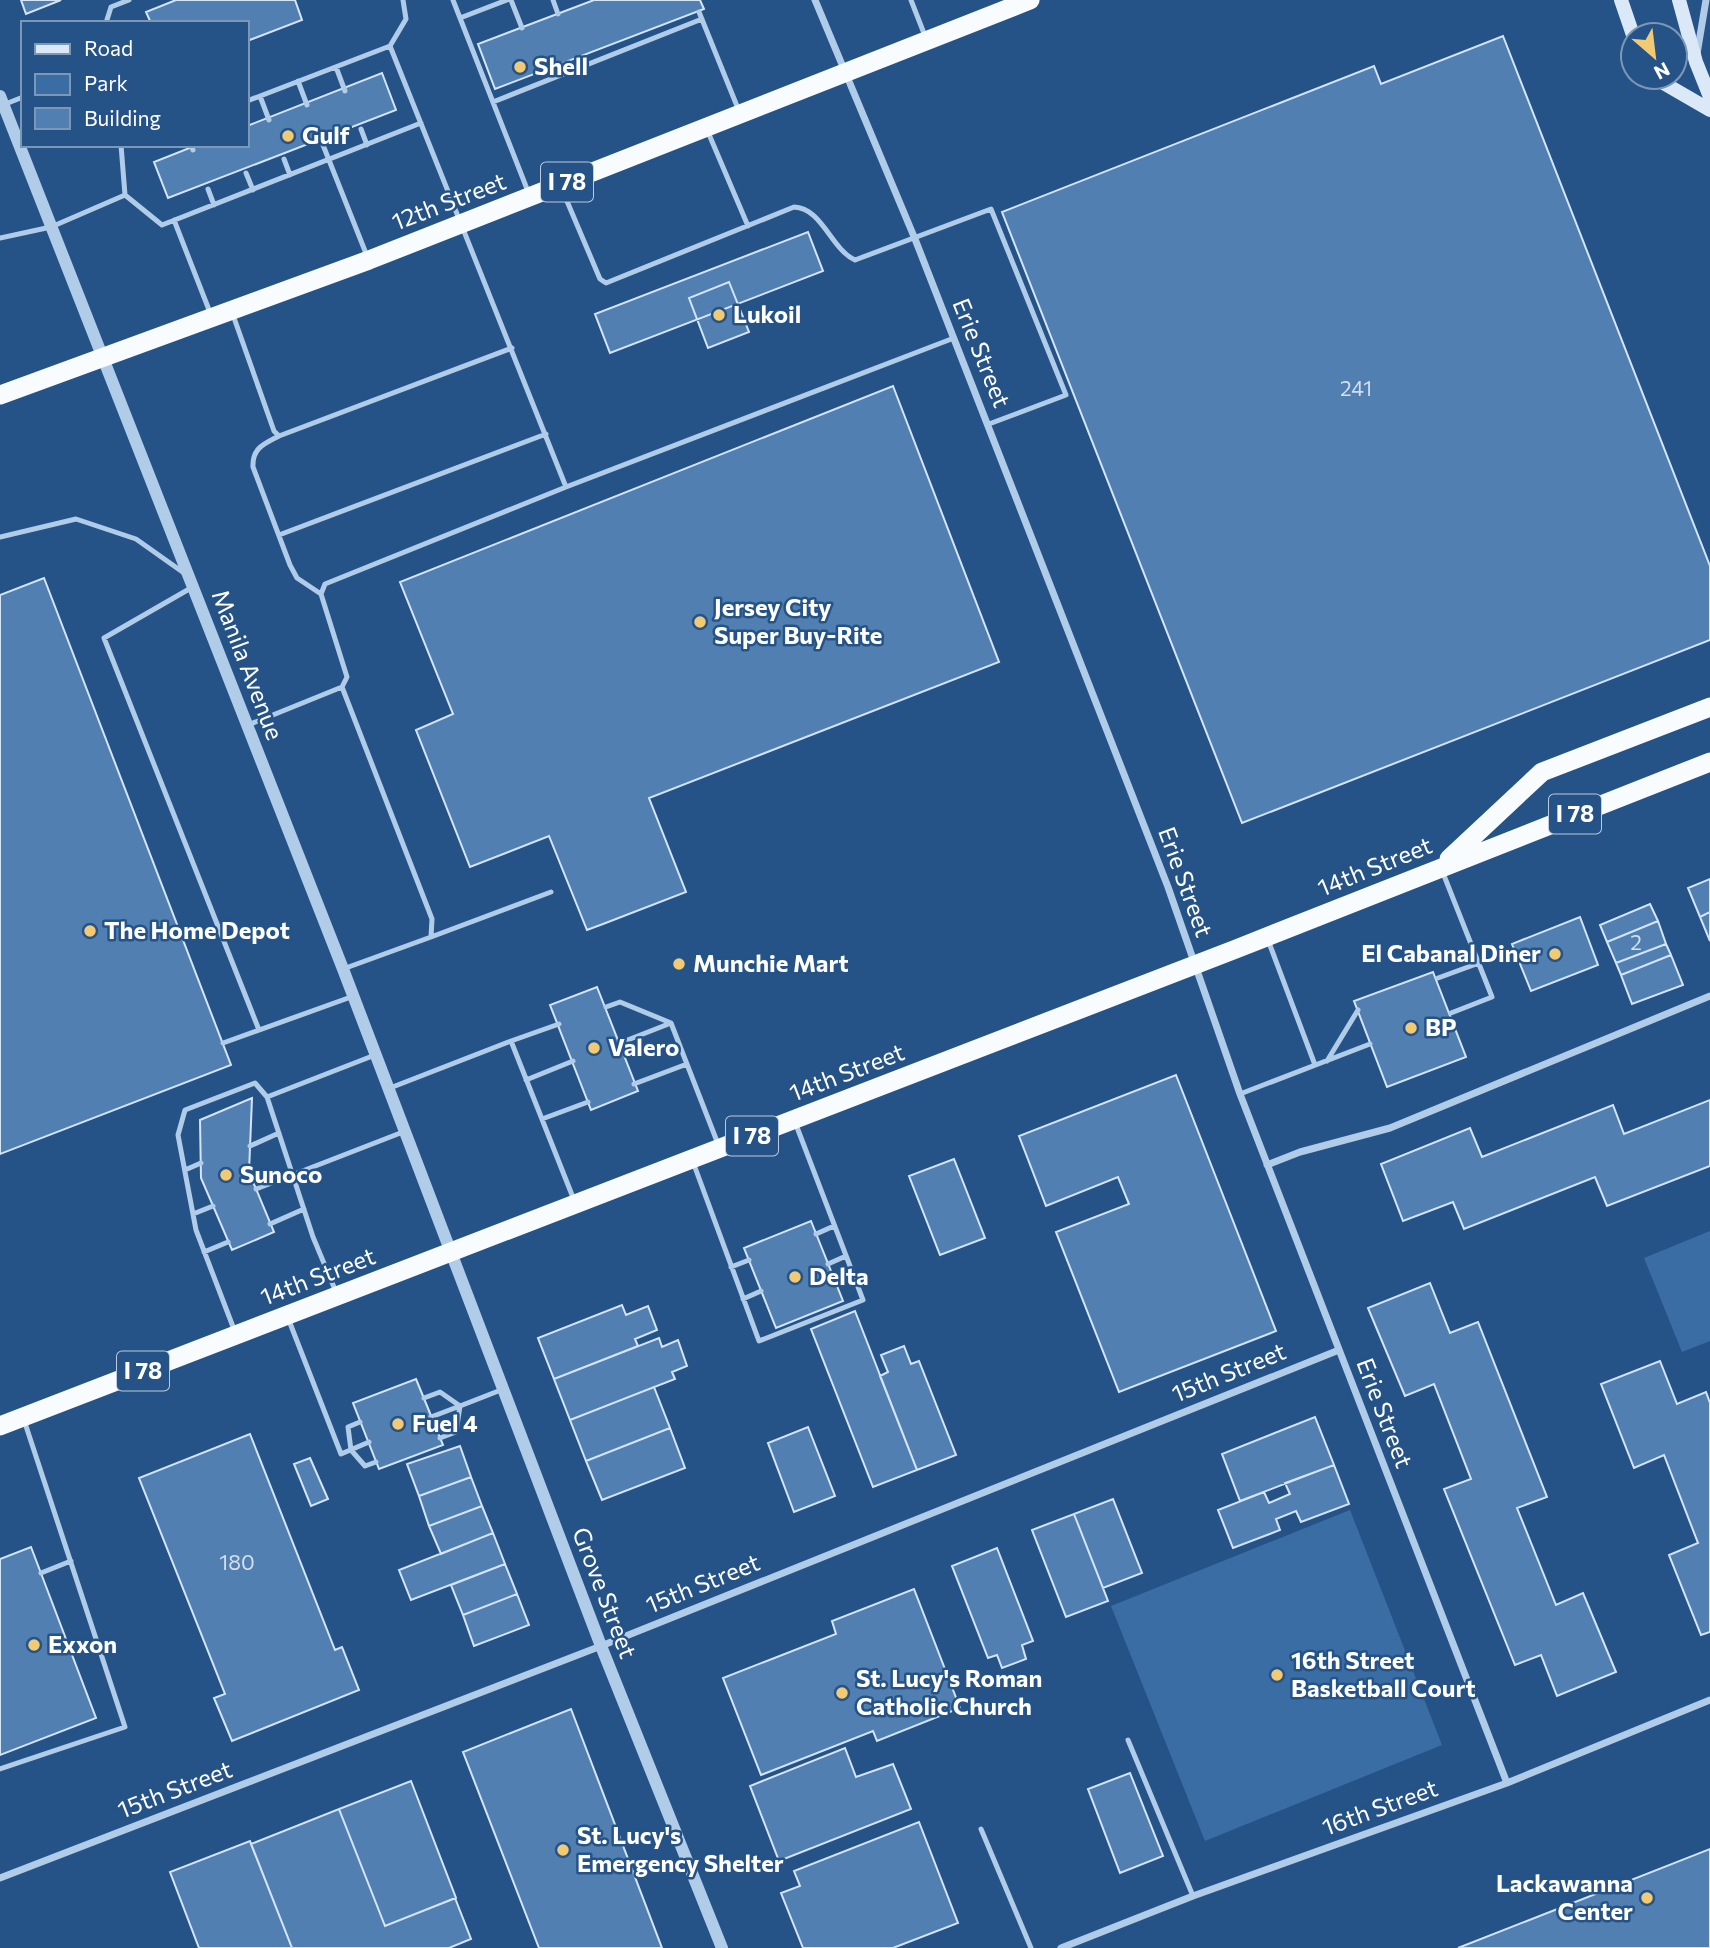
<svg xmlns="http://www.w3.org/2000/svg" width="1710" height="1948" font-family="Commissioner,sans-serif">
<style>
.green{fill:#396da4}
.building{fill:#517fb1;stroke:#d4e5f7;stroke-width:2}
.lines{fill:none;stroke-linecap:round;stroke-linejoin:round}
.service{stroke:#b0cce9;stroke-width:5}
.minor{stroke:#b0cce9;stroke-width:7}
.tertiary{stroke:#b0cce9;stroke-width:12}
.secondary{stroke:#dbe8f7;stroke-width:14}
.trunk{stroke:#f9fcfe;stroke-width:19}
.poi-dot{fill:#f3ca74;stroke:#255387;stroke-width:2.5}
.labels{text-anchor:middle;stroke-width:5;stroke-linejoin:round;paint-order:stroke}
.number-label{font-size:21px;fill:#d4dfec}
.shield{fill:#255387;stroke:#becbdb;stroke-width:2}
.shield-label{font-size:23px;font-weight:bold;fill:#fff}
.poi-label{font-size:24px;font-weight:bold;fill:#fff;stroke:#255387;text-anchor:start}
.street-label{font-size:24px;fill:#fff;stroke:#255387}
</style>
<rect width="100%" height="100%" fill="#255387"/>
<!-- green -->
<path class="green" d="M1710,1231V1341L1682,1352L1644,1258Z
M1350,1510L1442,1745L1205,1841L1111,1606Z"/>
<!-- building -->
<path class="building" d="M21,0H61L26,14Z
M176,0H295L302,20L247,41V23H151L146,12Z
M594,0H700L704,9L495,89L478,44Z
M1503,36L1710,566V640L1242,823L1002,212L1374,66L1381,84Z
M382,73L396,110L168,198L154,162L197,145H247V126Z
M808,232L823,271L610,353L595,314Z
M729,282L749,332L708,348L689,298Z
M893,386L999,662L649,798L686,892L603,924L587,930L549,836L470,867L416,730L453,714L400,582Z
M44,578L231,1065L0,1154V595Z
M1710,879V912L1700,917L1688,888Z
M1650,904L1658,921L1607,942L1600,925Z
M1710,912V941L1700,917Z
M1580,917L1598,965L1531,991L1512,944Z
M1658,921L1666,944L1616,963L1607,942Z
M1666,944L1671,955L1621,975L1616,963Z
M1671,955L1683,985L1632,1004L1621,975Z
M1433,972L1466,1057L1387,1087L1354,1001Z
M597,987L638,1091L591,1110L550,1005Z
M1176,1075L1276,1331L1119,1392L1056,1232L1129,1204L1118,1177L1046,1206L1019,1136Z
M252,1098L249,1172L274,1232L232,1250L201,1178L200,1120Z
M1710,1100V1166L1607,1206L1595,1177L1464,1229L1453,1202L1403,1221L1381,1164L1470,1128L1482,1157L1613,1105L1624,1134Z
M954,1159L985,1238L940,1255L909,1176Z
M811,1221L843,1301L776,1328L744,1248Z
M1430,1283L1450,1333L1478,1322L1547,1497L1517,1508L1556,1605L1583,1593L1616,1672L1557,1696L1541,1655L1515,1665L1444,1489L1471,1479L1434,1384L1405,1396L1368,1308Z
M622,1305L626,1315L648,1306L657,1330L635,1339L638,1346L554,1379L538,1338Z
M855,1311L917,1470L873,1487L811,1329Z
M659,1338L662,1347L678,1340L687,1366L672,1372L675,1379L570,1420L554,1379Z
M904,1346L911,1364L919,1361L956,1455L917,1470L880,1376L888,1372L881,1355Z
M1660,1361L1677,1404L1706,1392L1710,1403V1632L1701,1635L1669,1555L1698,1543L1664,1455L1634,1468L1601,1384Z
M416,1379L443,1445L379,1469L353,1403Z
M654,1387L670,1428L586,1461L570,1420Z
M1315,1417L1334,1465L1240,1501L1222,1454Z
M808,1427L835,1496L794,1512L768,1443Z
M670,1428L685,1468L602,1500L586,1461Z
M250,1434L335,1650L342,1647L359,1690L232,1741L214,1698L225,1694L139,1478Z
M460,1446L471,1477L419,1496L407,1464Z
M310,1458L328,1499L311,1506L294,1464Z
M1334,1465L1349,1504L1301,1522L1296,1511L1276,1519L1280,1530L1233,1548L1218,1510L1264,1492L1269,1503L1290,1494L1285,1483Z
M471,1477L482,1506L429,1526L419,1496Z
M1113,1499L1142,1573L1103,1588L1074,1514Z
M482,1506L493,1533L441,1554L429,1526Z
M1074,1514L1108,1601L1066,1617L1032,1530Z
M493,1533L505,1564L411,1600L399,1570Z
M31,1547L96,1718L0,1755V1559Z
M997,1548L1033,1641L1022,1645L1026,1659L1002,1668L997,1655L988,1658L952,1566Z
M505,1564L517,1594L463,1615L451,1585Z
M914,1589L960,1708L877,1741L873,1731L761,1775L723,1678L836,1634L832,1621Z
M517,1594L529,1625L474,1646L463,1615Z
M571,1709L662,1948H539L463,1752Z
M845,1748L856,1777L893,1764L911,1809L779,1861L750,1786Z
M1130,1773L1163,1856L1120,1873L1088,1789Z
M411,1781L456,1898L385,1926L339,1809Z
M339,1809L385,1926L455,1898L471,1939L449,1948H292L251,1844Z
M919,1822L958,1923L893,1948H803L781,1893L800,1886L794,1871Z
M250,1841L292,1948H199L170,1872Z
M1710,1849V1948H1458Z"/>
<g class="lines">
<!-- service -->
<path class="service" d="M453,0L460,18
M507,0L460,18L529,194
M511,0L522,28
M553,0L558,14
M911,0L925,36
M699,12L739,111
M106,23L111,7L129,0
M390,46L406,19L403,0
M336,67L345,91
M298,81L307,105
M260,96L269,120
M247,101L390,46L566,487
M493,102L702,19
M3,105L23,97
M361,129L367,145
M708,132L748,226
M191,145L193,150
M323,145L367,256
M284,159L290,175
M246,173L253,190
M561,187L600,279L606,283L794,207C822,208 831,249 855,260L991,209L1066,395L989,424
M208,189L214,205
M125,195L162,225L421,123
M174,220L211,315
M0,238L51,227L125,195L121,145
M233,315L274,431L279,436
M279,535L546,434
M0,537L76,519L136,539L184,573
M191,588L104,638L259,1030
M321,594L297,578L290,565L253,467C252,448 264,444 279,436L512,348
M342,687L432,919L431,937L343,969
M248,725L342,687L347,677L321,594L325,584L566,487L954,338
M1443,873L1492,997L1451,1013
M431,937L551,892
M1268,940L1315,1065
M1438,978L1479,963
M606,1007L620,1002L671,1023L718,1144
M511,1041L559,1024
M223,1043L351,997
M620,1043L671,1023
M1327,1061L1358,1010
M526,1080L573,1061
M634,1084L687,1064
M390,1088L511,1041L574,1200
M1240,1094L1370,1044
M267,1097L375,1055
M542,1119L588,1102
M250,1146L279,1133
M693,1162L759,1341L863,1300L795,1122
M185,1170L201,1163
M256,1189L403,1132
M193,1214L213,1206
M270,1224L304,1209
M816,1234L834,1226
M204,1252L228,1242
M828,1264L846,1256
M731,1267L749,1260
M743,1299L761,1291
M288,1318L341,1454L369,1442
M235,1332L196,1230L178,1135L185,1110L255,1083L267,1097L313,1237L336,1292
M424,1398L440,1392L460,1406
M431,1417L460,1406
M360,1422L348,1427L351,1450L365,1466L376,1462
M440,1438L456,1432L460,1406L501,1390
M41,1573L71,1561
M1128,1740L1193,1896
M0,1769L125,1727L24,1420
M981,1829L1031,1948"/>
<!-- minor -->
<path class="minor" d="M815,0L915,239L1168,887L1240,1094L1507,1783
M1697,54L1706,0
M1267,1165L1300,1152L1390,1128L1710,996
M0,1878L601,1646L1339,1350
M1061,1948L1193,1896L1507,1783L1710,1700"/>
<!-- tertiary -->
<path class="tertiary" d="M0,96L343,969L601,1646L722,1948"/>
<!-- secondary -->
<path class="secondary" d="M1621,0L1633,35
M1679,0L1696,62L1710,97
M1653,77L1710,110"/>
<!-- trunk -->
<path class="trunk" d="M0,395L369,260L1030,0
M1449,859L1542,772L1710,707
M0,1426L1236,949L1710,762"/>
</g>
<!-- markers -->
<g class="poi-dot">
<circle cx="520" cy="67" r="7"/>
<circle cx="288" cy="136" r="7"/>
<circle cx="719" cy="315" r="7"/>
<circle cx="700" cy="622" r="7"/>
<circle cx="90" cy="931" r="7"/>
<circle cx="1555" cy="954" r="7"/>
<circle cx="679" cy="964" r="7"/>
<circle cx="1411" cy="1028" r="7"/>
<circle cx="594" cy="1048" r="7"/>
<circle cx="226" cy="1175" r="7"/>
<circle cx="795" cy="1277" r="7"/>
<circle cx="398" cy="1424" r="7"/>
<circle cx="34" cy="1645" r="7"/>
<circle cx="1277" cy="1675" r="7"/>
<circle cx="842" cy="1693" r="7"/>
<circle cx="563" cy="1850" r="7"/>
<circle cx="1647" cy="1898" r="7"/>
</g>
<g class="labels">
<!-- number labels -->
<g class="number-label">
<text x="1356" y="396">241</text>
<text x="1636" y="950">2</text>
<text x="237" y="1570">180</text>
</g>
<!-- shield labels -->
<g class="shield">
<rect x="541" y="162.5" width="52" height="39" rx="5"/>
<rect x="1549" y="794.5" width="52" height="39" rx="5"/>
<rect x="726" y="1116.5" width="52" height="39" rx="5"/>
<rect x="117" y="1351.5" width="52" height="39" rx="5"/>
</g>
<g class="shield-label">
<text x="567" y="190">I 78</text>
<text x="1575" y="822">I 78</text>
<text x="752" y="1144">I 78</text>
<text x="143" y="1379">I 78</text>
</g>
<!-- poi labels -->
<g class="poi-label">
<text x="534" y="75">Shell</text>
<text x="302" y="144">Gulf</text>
<text x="733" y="323">Lukoil</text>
<text x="714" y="616">Jersey City<tspan x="714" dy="28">Super Buy-Rite</tspan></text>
<text x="104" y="939">The Home Depot</text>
<text x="1541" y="962" text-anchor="end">El Cabanal Diner</text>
<text x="693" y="972">Munchie Mart</text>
<text x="1425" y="1036">BP</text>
<text x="608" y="1056">Valero</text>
<text x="240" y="1183">Sunoco</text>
<text x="809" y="1285">Delta</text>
<text x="412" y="1432">Fuel 4</text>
<text x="48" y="1653">Exxon</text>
<text x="1291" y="1669">16th Street<tspan x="1291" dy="28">Basketball Court</tspan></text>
<text x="856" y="1687">St. Lucy's Roman<tspan x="856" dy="28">Catholic Church</tspan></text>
<text x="577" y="1844">St. Lucy's<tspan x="577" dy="28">Emergency Shelter</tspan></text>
<text x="1633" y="1892" text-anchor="end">Lackawanna<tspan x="1633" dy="28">Center</tspan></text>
</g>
<!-- street labels -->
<g class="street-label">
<text transform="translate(449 202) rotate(-21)" y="8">12th Street</text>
<text transform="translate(981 353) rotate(68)" y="8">Erie Street</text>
<text transform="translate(247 665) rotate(69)" y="8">Manila Avenue</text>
<text transform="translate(1375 867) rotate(-22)" y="8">14th Street</text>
<text transform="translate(1185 882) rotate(70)" y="8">Erie Street</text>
<text transform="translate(847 1073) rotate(-21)" y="8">14th Street</text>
<text transform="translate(318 1277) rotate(-21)" y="8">14th Street</text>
<text transform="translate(1229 1373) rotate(-22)" y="8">15th Street</text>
<text transform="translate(1384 1413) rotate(69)" y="8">Erie Street</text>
<text transform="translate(703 1584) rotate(-22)" y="8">15th Street</text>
<text transform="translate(604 1593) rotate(69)" y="8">Grove Street</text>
<text transform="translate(175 1790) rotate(-21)" y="8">15th Street</text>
<text transform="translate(1380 1808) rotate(-20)" y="8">16th Street</text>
</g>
</g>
<!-- legend -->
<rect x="21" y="21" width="228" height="126" fill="#255387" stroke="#7c98b7" stroke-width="2"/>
<rect x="35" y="44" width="35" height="10" fill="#dbe8f7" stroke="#7c98b7" stroke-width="2"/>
<text x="84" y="56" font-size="21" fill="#ffffff">Road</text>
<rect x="35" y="74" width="35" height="21" fill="#396da4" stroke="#7c98b7" stroke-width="2"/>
<text x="84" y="91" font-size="21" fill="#ffffff">Park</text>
<rect x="35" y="108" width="35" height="21" fill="#517fb1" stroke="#7c98b7" stroke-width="2"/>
<text x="84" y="126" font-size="21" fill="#ffffff">Building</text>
<!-- north arrow -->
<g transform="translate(1654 56) rotate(152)"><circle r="33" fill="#255387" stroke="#7c98b7" stroke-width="2"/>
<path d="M0-5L12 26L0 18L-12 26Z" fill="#f3ca74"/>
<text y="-10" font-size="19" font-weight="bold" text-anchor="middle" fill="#ffffff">N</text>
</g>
</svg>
